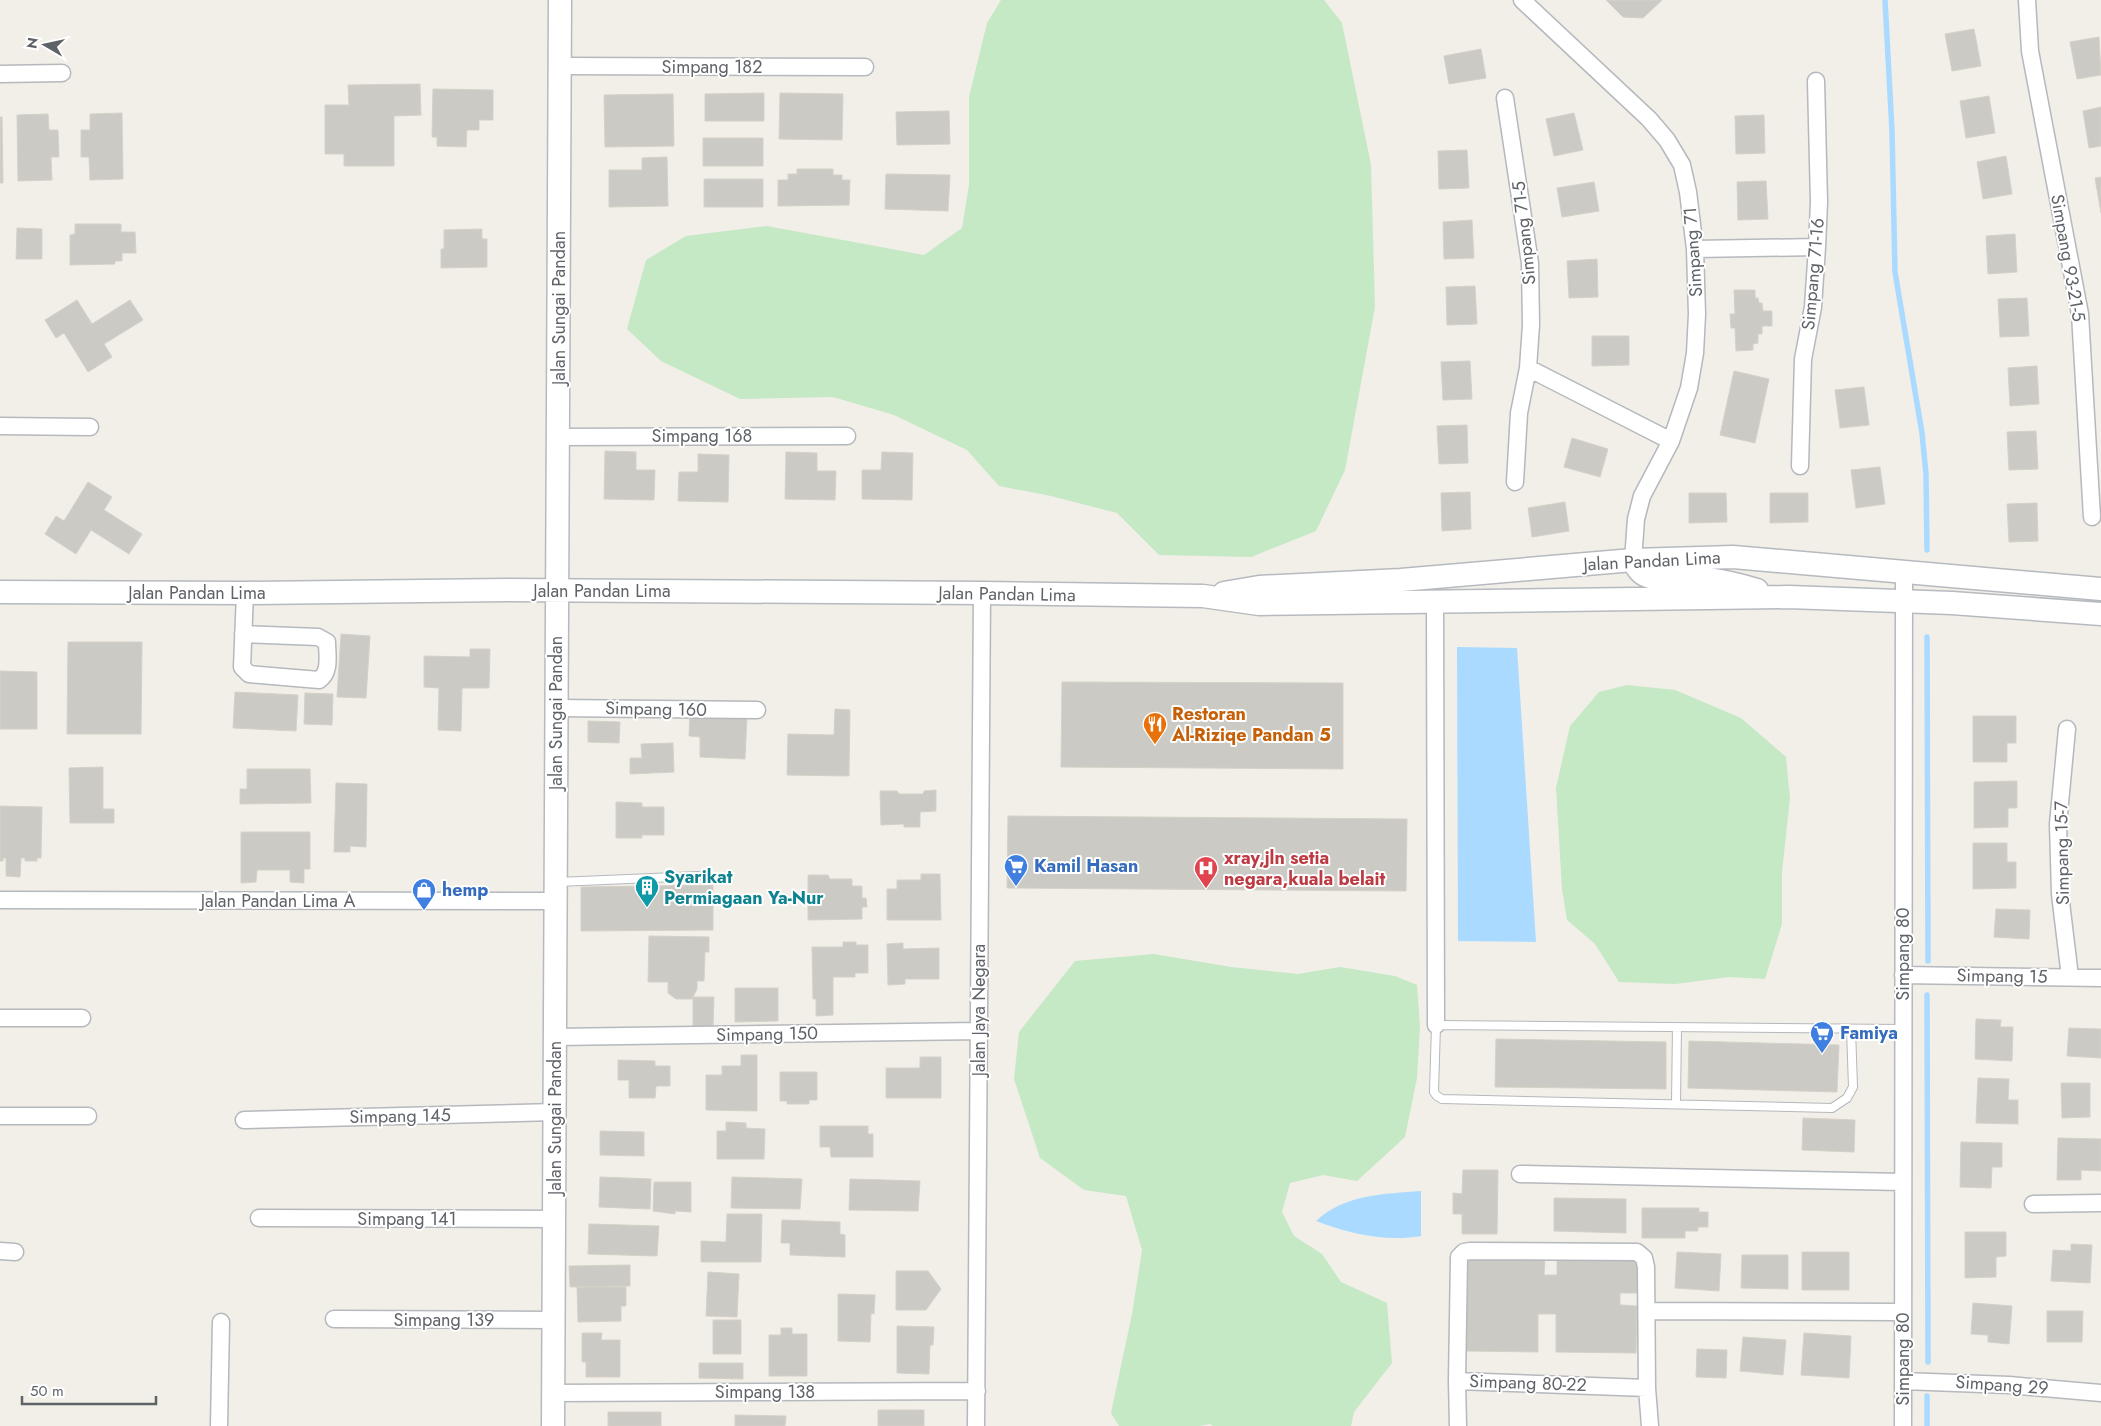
<svg xmlns="http://www.w3.org/2000/svg" width="2101" height="1426" font-family="Jost,sans-serif">
<style>
.green{fill:#c5e8c5}
.water{fill:#aadaff}
.lines{fill:none;stroke-linecap:round;stroke-linejoin:round}
.stream{stroke:#aadaff;stroke-width:5.5}
.building{fill:#cccac5;stroke:#d6d1c6}
.lane-casing{stroke:#b5b8bc;stroke-width:10}
.street-casing{stroke:#b5b8bc;stroke-width:19}
.secondary-casing{stroke:#b6babf;stroke-width:25}
.lane{stroke:#fff;stroke-width:8}
.street{stroke:#fff;stroke-width:16}
.secondary{stroke:#fff;stroke-width:22}
.labels{text-anchor:middle;stroke-width:4;stroke-linejoin:round;paint-order:stroke}
.street-label{font-size:18px;fill:#5f6368;stroke:#fff}
.food-label{font-size:18px;font-weight:bold;fill:#c56008;stroke:#fff;text-anchor:start}
.health-label{font-size:18px;font-weight:bold;fill:#be3a42;stroke:#fff;text-anchor:start}
.shop-label{font-size:18px;font-weight:bold;fill:#366cbe;stroke:#fff;text-anchor:start}
.culture-label{font-size:18px;font-weight:bold;fill:#0d838f;stroke:#fff;text-anchor:start}
</style>
<rect width="100%" height="100%" fill="#f1efe8"/>
<!-- green -->
<path class="green" d="M1001,0H1324L1342,23L1371,165L1375,307L1345,470L1316,531L1251,557L1159,555L1117,513L1051,496L999,486L967,450L894,415L833,397L740,399L661,361L627,329L646,260L686,236L767,226L924,255L962,228L969,185V97L987,23Z
M1627,685L1675,690L1741,718L1786,757L1790,798L1782,872V924L1765,979L1729,977L1675,984L1619,982L1595,944L1567,920L1562,889L1556,788L1570,726L1599,692Z
M1154,954L1231,967L1298,974L1340,967L1395,976L1417,985L1420,1026L1417,1078L1405,1137L1357,1181L1323,1175L1290,1183L1282,1212L1294,1236L1322,1254L1341,1282L1387,1303L1392,1363L1354,1412L1351,1426H1213L1210,1424L1200,1426H1119L1111,1413L1132,1314L1142,1250L1126,1196L1084,1190L1040,1158L1014,1079L1019,1032L1075,961Z"/>
<!-- water -->
<path class="water" d="M1457,647L1517,648L1536,942L1458,941Z
M1421,1191V1236C1387,1242 1349,1234 1316,1221C1345,1194 1384,1194 1421,1191Z"/>
<g class="lines">
<!-- stream -->
<path class="stream" d="M1885,0L1892,131L1895,272L1922,433L1926,474L1927,550
M1927,637L1928,961
M1927,995L1928,1362
M1927,1426V1396"/>
</g>
<!-- building -->
<path class="building" d="M1606,0H1662L1643,18L1623,17Z
M1974,29L1981,66L1952,71L1945,34Z
M2099,37L2101,75L2077,79L2070,42Z
M1481,49L1486,78L1449,84L1444,56Z
M420,84L421,115L394,116V166H344V154H325V105H349L348,85Z
M433,89L493,90V120H479V130H467L466,147L437,146V137H432Z
M764,93V121H705V94Z
M780,93L843,94L842,140L779,139Z
M673,94L674,146L605,147L604,95Z
M1989,96L1995,133L1966,138L1960,101Z
M2101,107V146L2089,148L2083,111Z
M949,111L950,144L897,145L896,112Z
M122,113L123,179L90,180L89,157H81V130H90V114Z
M1574,113L1583,150L1554,156L1546,119Z
M48,114L49,130H58L59,157H51L52,180L18,181L17,115Z
M1764,115L1765,153L1736,154L1735,116Z
M0,117H2L3,183H0Z
M703,138H763V166H703Z
M1467,150L1469,188L1439,189L1438,151Z
M2006,156L2012,194L1983,199L1977,162Z
M667,157L668,206L609,207V170H642V158Z
M797,169H833V175H842V180H850L849,205L778,206V180H788V174H797Z
M886,174L950,175L948,211L885,209Z
M2101,177V213L2095,178Z
M704,179H763V207H704Z
M1766,181L1768,219L1738,220L1737,182Z
M1594,182L1599,211L1562,217L1557,188Z
M1472,220L1474,258L1444,259L1443,222Z
M75,224H121V232H135L136,253H122V261H115V264L70,265V235L75,234Z
M17,228L42,229V259H16Z
M482,229V239H487V267L441,268V249H444V230Z
M2015,234L2017,272L1988,274L1986,236Z
M1597,259L1598,297L1569,298L1567,261Z
M1475,286L1477,324L1447,325L1446,287Z
M1734,290H1755V298H1758L1759,303H1762L1763,311H1772V326H1762V334H1758V343L1753,344V350L1736,351L1735,328H1731L1730,314H1735Z
M2027,298L2029,336L2000,337L1998,299Z
M77,300L92,324L130,300L143,320L104,344L112,357L88,372L64,333L56,338L45,320Z
M1592,336H1629V365L1592,366Z
M1470,361L1472,399L1443,400L1441,362Z
M2037,366L2039,404L2010,406L2008,368Z
M1734,371L1769,379L1755,443L1720,435Z
M1864,387L1869,425L1840,428L1835,390Z
M1467,425L1468,463L1439,464L1437,426Z
M2036,431L2038,469L2009,470L2007,432Z
M1572,438L1608,449L1600,477L1564,467Z
M605,451L636,452V470H655L654,500L604,499Z
M786,452L817,453V471H836L835,500L785,499Z
M882,452L913,453L912,500L862,499V470H881Z
M698,454L729,455L728,502L678,501L679,472H698Z
M1880,467L1885,504L1856,508L1851,470Z
M88,482L112,497L104,510L142,534L129,554L91,530L76,554L45,534L56,516L64,521Z
M1470,492L1471,529L1442,531L1441,493Z
M1689,493H1726L1727,522L1689,523Z
M1770,493H1808V522L1770,523Z
M1565,502L1569,531L1532,537L1528,508Z
M2037,503L2038,541L2009,542L2007,504Z
M341,634L370,636L366,698L337,697Z
M68,642H142L141,734H67Z
M470,649H490L489,688H462L461,731L438,730L439,688L424,687V656L470,657Z
M0,671L37,672V729H0Z
M1062,682L1343,683V769L1061,767Z
M235,692L298,695L296,731L233,728Z
M305,693L333,694L332,725L304,724Z
M835,709L850,710L849,776L787,775L788,734L834,735Z
M690,713L747,716L745,759L700,757V737L689,736Z
M1973,716H2016V743H2007V762H1973Z
M588,721L620,722L619,743L588,742Z
M673,743L674,772L630,774V758H642L641,744Z
M103,767V809H114V823H70L69,768Z
M247,769H310L311,803L240,804V789H247Z
M2017,781V808H2008V827L1974,828V782Z
M336,783L367,784L366,847L350,846V852H334Z
M936,790V811L920,812V827H904V824L881,825L880,791H897L899,794H923L924,791Z
M616,802L642,803V807H664V835H642V838H616Z
M0,806L42,807L41,858H37V861H25V858H21L20,877L6,876V858H3V861H0Z
M1008,816L1407,819L1406,891L1007,888Z
M241,832H310V869H304V883L290,882V870H257L256,882L241,883Z
M1973,843H2007V862H2016V888L1973,889Z
M921,874H940L941,920H887V889H897V880H921Z
M808,875H828L830,879H852V886H862V898H866L867,907H862V919L808,920Z
M713,885V930L581,931V887Z
M1996,909L2030,910L2029,939L1994,937Z
M649,936L709,937V952H705L704,981H697V989L692,999H676L668,993V982H648Z
M843,942H856V945H868V973H855V977H833V1015L816,1016V999H813L812,947H843Z
M903,943V949L939,948V979H905V984L888,985L887,944Z
M735,988H778V1021L735,1022Z
M693,997H714L713,1029L693,1028Z
M1976,1019L2001,1020L2000,1027H2013L2012,1061L1975,1059Z
M2069,1028L2101,1029V1058L2067,1056Z
M1496,1039L1666,1042V1089L1495,1087Z
M1689,1041L1839,1045L1837,1092L1688,1088Z
M741,1055H757V1111L706,1110V1075H722V1066H741Z
M920,1057H941V1098H886V1068H920Z
M618,1060L655,1061V1066H670V1086H656L655,1098H629V1080H618Z
M780,1072H817V1100H809V1104H787V1101H780Z
M1978,1078L2009,1079L2008,1100H2018V1124L1976,1123Z
M2061,1083H2090V1117L2062,1118Z
M1803,1118L1855,1120L1854,1152L1802,1150Z
M726,1122L746,1123V1128L765,1129L764,1159H717V1131H726Z
M820,1126H868V1134H873V1157H831L830,1147H820Z
M600,1131L644,1132V1156L600,1155Z
M2058,1138L2101,1139V1171L2081,1170V1180H2057Z
M1961,1142L2002,1143V1167H1992L1991,1188L1960,1187Z
M1463,1170H1498L1497,1234H1462V1214H1453V1193L1462,1194Z
M600,1177L651,1179L650,1209L599,1207Z
M732,1177L802,1179L800,1209L731,1208Z
M850,1179L920,1181L918,1211L849,1210Z
M654,1182H691V1212L675,1211V1214L653,1211Z
M1554,1198L1626,1199V1233L1554,1231Z
M1642,1208H1699V1212H1708V1227H1698V1231H1685V1238H1642Z
M727,1214H762L761,1262H701V1241L726,1242Z
M782,1220L840,1222V1234L845,1235V1257L790,1255V1243H781Z
M589,1224L659,1226L657,1256L588,1254Z
M1965,1232H2006V1256L1996,1257V1277L1965,1278Z
M2071,1244L2092,1245L2090,1283L2051,1281L2053,1250L2071,1251Z
M1677,1252L1721,1254L1719,1291L1675,1288Z
M1802,1252H1849V1290H1802Z
M1742,1255H1788V1289L1741,1288Z
M1557,1258L1638,1259V1293H1620V1305L1637,1306L1636,1353L1556,1352V1314H1538V1352L1466,1351L1467,1259H1545L1544,1275H1557Z
M630,1265V1286L570,1287L569,1266Z
M896,1271H928L941,1289L926,1310H896Z
M708,1272L739,1274L737,1317L706,1316Z
M577,1287H626V1306H621V1321L578,1322Z
M838,1294L875,1295L874,1314L871,1313L870,1342L838,1341Z
M1973,1303L2012,1306L2009,1344L1988,1342V1335L1971,1334Z
M2047,1311H2083L2082,1342H2047Z
M713,1320H741V1354H713Z
M897,1326L934,1327L933,1345H930L929,1374L897,1373Z
M781,1328H792V1334H807V1376H769V1335H781Z
M582,1333H602L601,1340H620V1377H586V1362H582Z
M1804,1333L1851,1336L1849,1378L1801,1375Z
M1743,1337L1786,1340L1783,1375L1740,1371Z
M1697,1349L1727,1350L1726,1378L1696,1377Z
M699,1363H743V1379L699,1378Z
M878,1410H924V1426H878Z
M608,1412H661V1426H608Z
M735,1415L786,1416L785,1426H735Z"/>
<g class="lines">
<!-- lane casing -->
<g class="lane-casing">
<path id="lane" d="M558,882L698,876
M1851,1029L1853,1087L1847,1098L1832,1108L1442,1099L1437,1096L1434,1092L1436,1025L1903,1029
M1676,1103L1677,1027"/>
</g>
<!-- street casing -->
<g class="street-casing">
<path id="street" d="M1522,0L1649,119L1667,140L1682,165L1688,192L1695,249L1697,314L1695,353L1689,388L1671,441L1642,496L1636,519L1633,560
M2027,0L2030,51L2080,314L2092,517
M560,66L865,67
M0,74L62,73
M1505,98L1530,263L1531,325L1528,368L1519,413L1515,482
M1695,249L1817,247
M1528,368L1671,441
M0,426L90,427
M558,437L847,436
M1800,466L1803,359L1813,307L1817,247L1819,202L1816,81
M1435,602L1436,1025
M243,634L318,637L327,642C327,655 331,672 319,680L249,674L242,667L245,593
M556,708L757,710
M2067,729L2058,824L2060,894L2070,977
M0,900L556,901
M1903,975L2101,978
M0,1018H82
M555,1037L979,1031
M0,1116H88
M244,1120L555,1112
M1520,1174L1903,1182
M2033,1204L2101,1203
M259,1218L555,1219
M0,1251L15,1252
M1470,1251L1637,1252L1644,1258L1646,1267L1647,1388L1457,1381L1459,1257L1464,1252Z
M1648,1311L1903,1312
M334,1319L554,1320
M1457,1381L1458,1426
M1903,1381L2009,1385L2101,1393
M1647,1388L1650,1426
M553,1393L977,1391
M219,1426L221,1322
M976,1426L982,593
M1903,1426L1904,572"/>
</g>
<!-- secondary casing -->
<g class="secondary-casing">
<path id="secondary" d="M1633,560C1636,566 1639,572 1645,575C1663,584 1687,577 1707,579C1724,581 1740,585 1757,590
M0,592L245,593L506,590L982,593L1203,596L1259,604L1789,597L1952,603L2101,614
M1224,593L1259,587L1401,580L1633,560L1733,557L2101,589
M553,1426L560,0"/>
</g>
<!-- lane -->
<use href="#lane" class="lane"/>
<!-- street -->
<use href="#street" class="street"/>
<!-- secondary -->
<use href="#secondary" class="secondary"/>
</g>
<!-- icons -->
<defs>
<g id="restaurant-pin" transform="scale(1.25)"><path d="M0 17L-7.5 6A9.5 9.5 0 1 1 7.5 6Z" fill="#e8710a" stroke="#fff"/><path d="M-5-6h1v4h1v-4h1v4h1v-4h1v5L-1.5 .5V6h-2V.5L-5-1ZM5-6V6H3V1.5H1.5Q1.5-4 5-6Z" fill="#fff"/></g>
<g id="supermarket-pin" transform="scale(1.25)"><path d="M0 17L-7.5 6A9.5 9.5 0 1 1 7.5 6Z" fill="#3f7fe0" stroke="#fff"/><path d="M-6-5.5h2.5l.6 2H6L4.5 2H-2.5L-4.4-4H-6ZM-1.5 3.2a1.3 1.3 0 1 0 .1 0ZM3 3.2a1.3 1.3 0 1 0 .1 0Z" fill="#fff"/></g>
<g id="hospital-pin" transform="scale(1.25)"><path d="M0 17L-7.5 6A9.5 9.5 0 1 1 7.5 6Z" fill="#e0444e" stroke="#fff"/><path d="M-5-5h3v3.5h4V-5h3V5h-3V1.5h-4V5h-3Z" fill="#fff"/></g>
<g id="building-pin" transform="scale(1.25)"><path d="M0 17L-7.5 6A9.5 9.5 0 1 1 7.5 6Z" fill="#0f9aa8" stroke="#fff"/><path d="M-4-6H4V6H1V3H-1V6H-4ZM-2.5-4.3h1.7v1.8h-1.7ZM.8-4.3h1.7v1.8H.8ZM-2.5-1h1.7V.8h-1.7ZM.8-1h1.7V.8H.8Z" fill="#fff"/></g>
<g id="shop-pin" transform="scale(1.25)"><path d="M0 17L-7.5 6A9.5 9.5 0 1 1 7.5 6Z" fill="#3f7fe0" stroke="#fff"/><path d="M-5-2.5h2.3a2.7 3.5 0 0 1 5.4 0H5L5.5 6h-11ZM-1.5-2.5h3a1.5 2.3 0 0 0-3 0Z" fill="#fff"/></g>
</defs>
<g fill-rule="evenodd">
<use href="#restaurant-pin" x="1155" y="724"/>
<use href="#supermarket-pin" x="1016" y="866"/>
<use href="#hospital-pin" x="1206" y="868"/>
<use href="#building-pin" x="647" y="887"/>
<use href="#shop-pin" x="424" y="890"/>
<use href="#supermarket-pin" x="1822" y="1033"/>
</g>
<g class="labels">
<!-- street labels -->
<g class="street-label">
<text x="712" y="73">Simpang 182</text>
<text transform="translate(1524 233) rotate(-96)" y="6">Simpang 71-5</text>
<text transform="translate(1693 252) rotate(-94)" y="6">Simpang 71</text>
<text transform="translate(2068 258) rotate(80)" y="6">Simpang 93-21-5</text>
<text transform="translate(1813 274) rotate(-85)" y="6">Simpang 71-16</text>
<text transform="translate(559 308) rotate(-90)" y="6">Jalan Sungai Pandan</text>
<text x="702" y="442">Simpang 168</text>
<text transform="translate(1652 561) rotate(-3)" y="6">Jalan Pandan Lima</text>
<text x="602" y="597">Jalan Pandan Lima</text>
<text x="197" y="599">Jalan Pandan Lima</text>
<text transform="translate(1007 594) rotate(1)" y="6">Jalan Pandan Lima</text>
<text transform="translate(656 709) rotate(1)" y="6">Simpang 160</text>
<text transform="translate(556 713) rotate(-90)" y="6">Jalan Sungai Pandan</text>
<text transform="translate(2062 853) rotate(-91)" y="6">Simpang 15-7</text>
<text x="278" y="907">Jalan Pandan Lima A</text>
<text transform="translate(1903 954) rotate(-90)" y="6">Simpang 80</text>
<text transform="translate(2002 976) rotate(1)" y="6">Simpang 15</text>
<text transform="translate(979 1010) rotate(-90)" y="6">Jalan Jaya Negara</text>
<text transform="translate(767 1034) rotate(-1)" y="6">Simpang 150</text>
<text transform="translate(400 1116) rotate(-1)" y="6">Simpang 145</text>
<text transform="translate(555 1118) rotate(-90)" y="6">Jalan Sungai Pandan</text>
<text x="407" y="1225">Simpang 141</text>
<text x="444" y="1326">Simpang 139</text>
<text transform="translate(1903 1359) rotate(-90)" y="6">Simpang 80</text>
<text transform="translate(1528 1383) rotate(2)" y="6">Simpang 80-22</text>
<text transform="translate(2002 1385) rotate(4)" y="6">Simpang 29</text>
<text x="765" y="1398">Simpang 138</text>
</g>
<!-- food labels -->
<g class="food-label">
<text x="1172" y="720">Restoran<tspan x="1172" dy="21">Al-Riziqe Pandan 5</tspan></text>
</g>
<!-- health labels -->
<g class="health-label">
<text x="1224" y="864">xray,jln setia<tspan x="1224" dy="21">negara,kuala belait</tspan></text>
</g>
<!-- shop labels -->
<g class="shop-label">
<text x="1034" y="872">Kamil Hasan</text>
<text x="442" y="896">hemp</text>
<text x="1840" y="1039">Famiya</text>
</g>
<!-- culture labels -->
<g class="culture-label">
<text x="664" y="883">Syarikat<tspan x="664" dy="21">Permiagaan Ya-Nur</tspan></text>
</g>
</g>
<!-- north arrow -->
<g transform="translate(45 45) rotate(279)" stroke="#ffffff" stroke-width="4" paint-order="stroke">
<path d="M0-4L9 19L0 12L-9 19Z" fill="#5f6368"/>
<text y="-8" font-size="14" font-weight="bold" text-anchor="middle" fill="#5f6368">N</text>
</g>
<!-- scale -->
<path d="M22 1396v8h134v-8" fill="none" stroke="#5f6368" stroke-width="2.5"/>
<text x="30" y="1396" font-size="15" fill="#5f6368" stroke="#ffffff" stroke-width="4" paint-order="stroke">50 m</text>
</svg>
